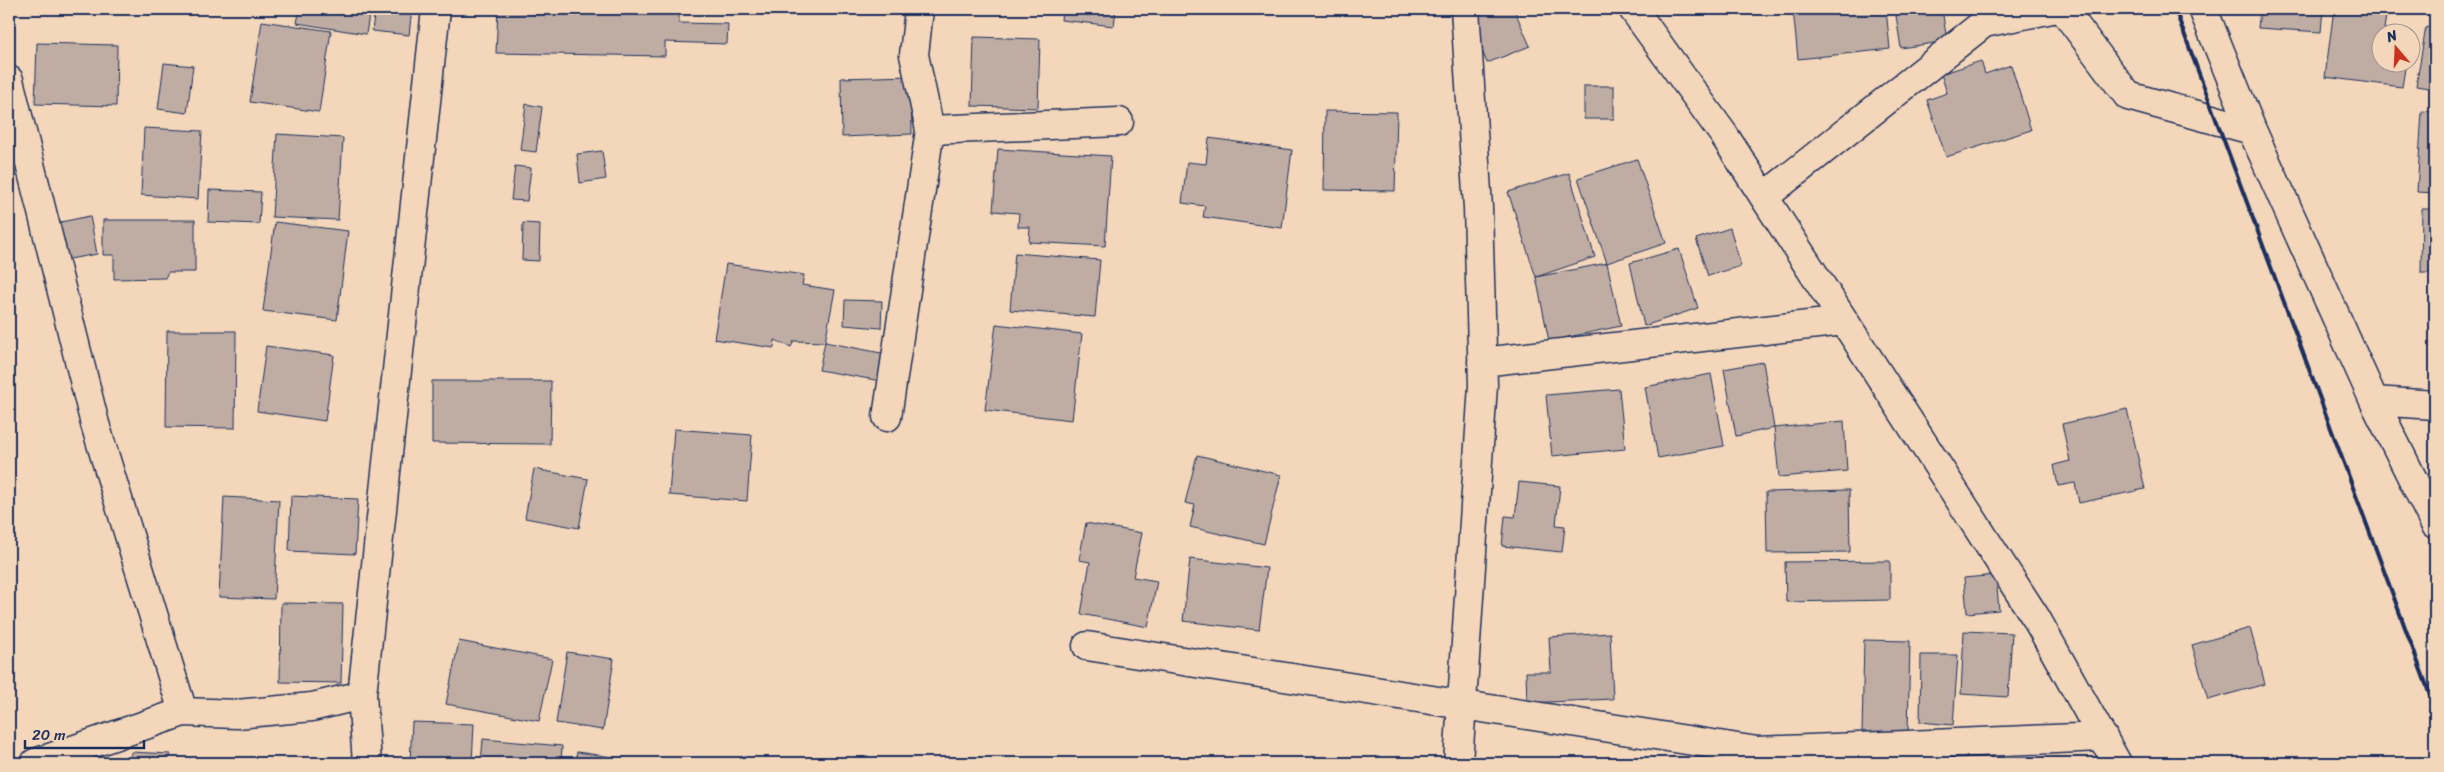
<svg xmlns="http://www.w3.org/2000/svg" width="2444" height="772" font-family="Sriracha,sans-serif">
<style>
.building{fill:#bfada4;stroke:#1b2f5e}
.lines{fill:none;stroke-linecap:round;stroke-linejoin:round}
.minor-casing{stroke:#1b2f5e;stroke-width:31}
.minor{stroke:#f4d7ba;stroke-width:28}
.rail{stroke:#1b2f5e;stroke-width:4}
</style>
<rect width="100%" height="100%" fill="#f4d7ba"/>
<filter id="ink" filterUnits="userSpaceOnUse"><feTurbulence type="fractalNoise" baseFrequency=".02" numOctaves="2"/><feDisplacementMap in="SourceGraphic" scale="10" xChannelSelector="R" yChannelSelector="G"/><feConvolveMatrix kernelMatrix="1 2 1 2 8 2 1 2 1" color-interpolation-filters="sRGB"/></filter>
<g filter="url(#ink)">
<!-- building -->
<path class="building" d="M300,9H370L366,34L297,23Z
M375,9H412L409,35L372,31Z
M498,9H679V23L728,24L727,44L665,42V56L496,53Z
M1062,9H1116L1114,26L1061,20Z
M1492,9H1514L1530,46L1487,63L1469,18Z
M1793,9H1886L1890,49L1798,59Z
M1895,9H1942L1947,41L1901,48Z
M2260,9H2323L2321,32L2258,28Z
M2334,9L2386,16L2384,29L2410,32H2382V62H2406L2402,87L2325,77Z
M262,21L331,31L319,112L250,102Z
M2426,27L2435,29V89L2416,86Z
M974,37L1040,39L1038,108L972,106Z
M37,43L117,45L116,106L35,104Z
M1981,61L1985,74L2011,65L2031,130L1946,157L1927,100L1947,93L1941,74Z
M164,63L193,66L187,113L158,109Z
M911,76L912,134L842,137L841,78Z
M1584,86H1614V119H1584Z
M526,104L542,107L536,152L520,150Z
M1325,111L1397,112L1395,191L1324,190Z
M2422,111L2435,112V193L2417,192Z
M144,128L202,131L198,199L141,195Z
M277,134L343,138L338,220L272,217Z
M1209,138L1292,150L1282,228L1203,217L1205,206L1182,203L1187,162L1206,164Z
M998,149L1111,156L1105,246L1029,242L1030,227H1018L1019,213L993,211Z
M602,151L606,179L580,183L577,154Z
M1637,159L1666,243L1607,263L1578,178Z
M515,166L531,168L527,201L511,200Z
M1569,173L1595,257L1536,277L1508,192Z
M209,190L261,192L259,224L208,222Z
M2422,209H2435V273H2421Z
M90,216L97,254L64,260L56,223Z
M103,220H195V272H168L165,278L114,279V255H103Z
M275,222L348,231L337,320L263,311Z
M523,223L540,224L539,261L522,260Z
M1730,228L1741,266L1708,276L1696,239Z
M1679,249L1698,308L1644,326L1630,263Z
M1015,253L1100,260L1095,317L1010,310Z
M1607,263L1621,326L1549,341L1536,277Z
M726,264L804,275L802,285L835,290L825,342L794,341L791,347L775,340L774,348L714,339Z
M845,300L882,301L881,328L844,325Z
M996,324L1082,334L1072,420L985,410Z
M167,331H236L235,428L166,427Z
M825,342L886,354L881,381L819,370Z
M266,346L334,355L325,421L257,411Z
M1763,362L1774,428L1736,436L1724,369Z
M1711,374L1724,446L1658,458L1645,387Z
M432,381H551L550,444L432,443Z
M1619,389L1625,449L1552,456L1546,395Z
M2127,409L2145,489L2079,503L2075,483L2058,486L2054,465L2070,461L2062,424Z
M1844,421L1847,471L1779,477L1774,428Z
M674,429L752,435L747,501L669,495Z
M1197,455L1281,475L1264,544L1190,527L1195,505L1185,503Z
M534,469L588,479L579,528L525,518Z
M1519,482L1560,486L1556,525L1565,526L1562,552L1502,546L1505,516L1515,517Z
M1849,490L1850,552L1767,553L1766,492Z
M291,496L358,499L355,554L289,551Z
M224,497L279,500L274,599L219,597Z
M1086,523L1142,533L1133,577L1157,581L1148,627L1081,614L1090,562L1079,560Z
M1190,559L1267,568L1259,630L1183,621Z
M1890,561V600L1786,602L1785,562Z
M1996,575L1999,610L1967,613L1964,578Z
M281,603L343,604L341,683L280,682Z
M2250,628L2265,684L2208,700L2192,645Z
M1964,631L2012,633L2008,697L1961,694Z
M1610,633L1613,699L1527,703L1526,672H1551L1549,637Z
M1864,640L1910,641L1908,734L1862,733Z
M459,641L552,659L539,721L446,704Z
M567,652L614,659L603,730L556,723Z
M1921,655H1958L1953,725L1920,722Z
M412,722L474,724L472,763H410Z
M483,739L562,746L561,763H481Z
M131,752L170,754L169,763H130Z
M577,752L647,762V763H575Z"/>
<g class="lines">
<!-- minor casing -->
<g class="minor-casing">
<path id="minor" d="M1633,9L1724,135L2036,618L2117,763
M2063,9L2128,96L2252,130
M2203,9L2252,130L2374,401L2435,405
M9,80L95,424L183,712
M930,130L1119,122
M1764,197L1984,23L2052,9
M1482,362L1844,321
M2374,401L2435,524
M887,417L930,130L914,55L919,9
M1087,646L1757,751L2103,737
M35,763L183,712L237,714L312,707L362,695
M367,763L362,695L436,9
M1458,763L1483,385L1478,208L1465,9"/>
</g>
<!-- minor -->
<use href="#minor" class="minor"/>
<!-- rail -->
<path class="rail" d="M2175,9L2435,708"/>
</g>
</g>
<!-- margin -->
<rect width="2444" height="772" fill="none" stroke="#f4d7ba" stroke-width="30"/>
<rect x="15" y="15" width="2414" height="742" fill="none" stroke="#1b2f5e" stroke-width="2" filter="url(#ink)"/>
<!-- north arrow -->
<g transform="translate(2396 48) rotate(341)"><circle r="24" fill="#f4d7ba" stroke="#9d9495"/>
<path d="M0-4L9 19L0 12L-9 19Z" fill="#c8321e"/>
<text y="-8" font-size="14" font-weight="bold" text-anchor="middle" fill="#1b2f5e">N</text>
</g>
<!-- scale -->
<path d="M25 740v8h119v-8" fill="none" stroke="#1b2f5e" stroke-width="2.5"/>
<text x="32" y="740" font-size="15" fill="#1b2f5e" stroke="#f4d7ba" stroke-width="4" paint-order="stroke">20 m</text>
</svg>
